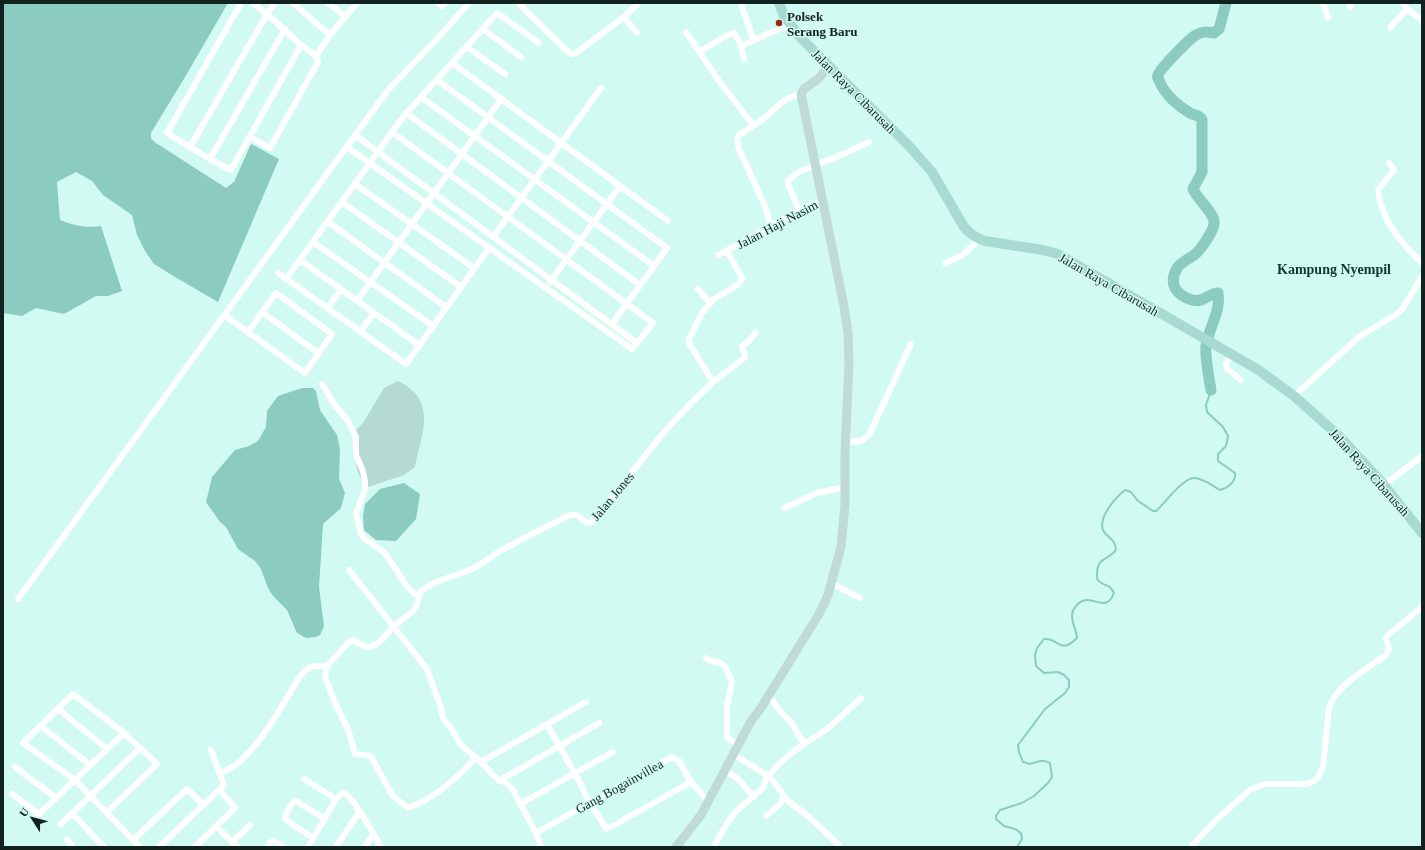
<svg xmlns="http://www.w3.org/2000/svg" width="1425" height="850" font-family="'Times New Roman',serif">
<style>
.green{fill:#b4dad2}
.water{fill:#8bcbc0}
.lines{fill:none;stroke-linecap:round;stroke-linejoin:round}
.stream{stroke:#8bcbc0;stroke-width:2}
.river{stroke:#8bcbc0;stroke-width:11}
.street{stroke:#fff;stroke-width:6}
.secondary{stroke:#c0dad5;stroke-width:9}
.primary{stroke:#a8dad1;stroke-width:10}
.poi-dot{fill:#942b18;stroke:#d0faf2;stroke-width:1.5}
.labels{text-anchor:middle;stroke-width:3;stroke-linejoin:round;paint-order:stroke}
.poi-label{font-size:13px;font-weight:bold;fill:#12221f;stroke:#d0faf2;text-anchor:start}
.street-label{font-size:13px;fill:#12221f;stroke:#d0faf2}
.neighbourhood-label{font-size:14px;font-weight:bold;fill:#103631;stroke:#d0faf2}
</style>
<rect width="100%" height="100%" fill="#d0faf2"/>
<!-- green -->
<path class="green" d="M398,381C438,400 422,433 415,467L404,475L365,488L357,470L353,433L363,423L384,388Z"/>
<!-- water -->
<path class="water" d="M3,3H228L185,77L151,133V139L156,143L226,188L234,182L251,144L279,159L218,302L175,277L154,264L145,251L137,235L132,215L103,195L92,181L76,172L57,182L60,220C75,226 85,228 101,226L122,291L108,296H96L64,314L36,308L22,316L3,313Z
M302,388H313L316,391L320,410L337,435L340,449L339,479L345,493L341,508L323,524L319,587L324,626L320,635L315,637L306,638L297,633L287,610L273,596L268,588L261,569L255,561L238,549L226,527L220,522L206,502L212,477L235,450L249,446L258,441L266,427L267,411L278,396Z
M404,483L420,494L416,519L396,541L376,540L364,530L363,516L365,504L380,489Z"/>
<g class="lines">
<!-- stream -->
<path class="stream" d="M1017,847L1022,839L1021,833L1015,829L1004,826L996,819V816L1000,810L1022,803L1034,796L1048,783L1052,777L1050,763C1043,759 1037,762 1030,764L1023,762L1019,752L1018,745L1045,709L1065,693L1069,687V680L1064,675L1058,672L1044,673L1036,666L1035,655L1037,648L1044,639C1059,637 1059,656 1077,638C1077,631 1072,624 1072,616C1072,612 1074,608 1077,605C1091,590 1105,616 1114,593C1109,584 1107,587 1100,582C1096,579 1097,577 1097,573C1098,556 1108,561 1116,550C1115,537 1107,539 1103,530C1098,517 1116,497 1125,490L1131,492L1138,501L1153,511H1156C1165,503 1183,478 1194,478C1203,478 1213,486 1220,490C1228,488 1236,482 1235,473L1218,461V454L1226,446L1228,436L1223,427L1207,412L1206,405L1211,390"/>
<!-- river -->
<path class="river" d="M1211,390C1209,379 1205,355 1206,346C1209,327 1221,312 1218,293C1209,293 1204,303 1192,300C1176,295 1168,284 1177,268C1180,263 1189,259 1194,255C1200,251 1213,232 1214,224C1216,214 1197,199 1193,189L1202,172V120C1199,114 1195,116 1190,113C1178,106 1164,94 1159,80C1158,79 1157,76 1158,75C1160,69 1190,38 1196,35C1202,31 1207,32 1214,33L1219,29L1226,3"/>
<!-- street -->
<path class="street" d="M241,3L167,133L190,147L267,14L253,3
M293,3L330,35
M328,3L346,17
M438,3L442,6L445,3
M518,3L568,52L572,54L576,53L624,17L638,4
M1323,3L1328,18
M1349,3L1350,7
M1403,3L1407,9L1422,20
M742,7L754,41
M624,17L637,33
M1390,28L1407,9
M483,29L521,57
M686,32L719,81L753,125
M741,46L790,24
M467,47L505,74
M699,52L724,37L734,33L740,43L744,59
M316,56L330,35L357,3
M452,63L668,221
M437,80L667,248L612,324
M421,97L654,266
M406,113L640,285
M355,135L637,343
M250,137L270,148L318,62L316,56L301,45L267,14L275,3
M190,147L210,159L285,29
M347,147L632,349L653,323L392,132
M210,159L231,170L301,45
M1389,163L1393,168L1394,170L1378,190C1381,220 1401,243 1422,263
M355,184L474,268
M342,202L461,287
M799,210L788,184V181C800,167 825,163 841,155C851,151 860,146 869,142
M328,222L446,307
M771,226L764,204L739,149L737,140L739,135L761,121L782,102L802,92
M493,237L601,88
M313,242L433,326
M718,255C754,238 786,214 823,200
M300,260L419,345
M945,263L963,255L979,239
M278,273L406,364L489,248
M286,279L403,117L497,13L539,43
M550,282L620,186
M698,289L710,303
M357,301L501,99
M327,308L341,290
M262,312L318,353
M224,315L305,373L332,334L276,293L248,332
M360,332L374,313
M1231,355L1226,364L1227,369L1241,380
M713,382L689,343V339L702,313L714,299L739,284L742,278L727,251
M322,384L334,404L348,421L356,437V455L363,471L365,482V489L356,514L361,534L364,538L385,553L409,589L418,596
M1294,396L1360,336L1397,314L1403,308L1422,276
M845,442L861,441L869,435L911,344
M1384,485L1422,456
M784,508L817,493L845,487
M349,570L427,669L440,705L443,718L453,731L460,744L481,762L495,777L507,784L513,790L536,833L541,847
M831,583L860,598
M18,599L377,105L390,88L436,40L469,3
M706,658L711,661L721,663L726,668L732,682L727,705V734L728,738L738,745
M327,666L325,676L326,680L337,707L348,729L355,754L370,756L372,758L392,795L408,808C437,797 455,779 476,758
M769,695L779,710L791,722L804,744
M58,709L107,749
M547,724L579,781L589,802L606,828C613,828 618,823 623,820L691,782
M41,726L90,765
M733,754L768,776L774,782L788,801L808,816L838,844
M481,762L586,702
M15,767L56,798
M724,770L738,779L754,797
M220,774C225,771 231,768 236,765C265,740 281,706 301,675C311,664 314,666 327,666L348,643L353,640L366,647C381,646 385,635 394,626C401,619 410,616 415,608C419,603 417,596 421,592C435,578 455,578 471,569C480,565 489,559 497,553C521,539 546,527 570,515H577L587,523L592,522L665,431L689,405L713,382L744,358L745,355L742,346L749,341L756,332
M304,779L336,799
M499,781L599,723
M12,794L39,814
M520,804L613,752
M107,812L157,764L124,733L73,694L23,743L75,780L140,847
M72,813L104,847
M766,816L780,804L784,796
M34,819L124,733
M60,825L140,748
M216,826L237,847
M536,833L672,757L679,761L691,782L708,801
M313,838L285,819V816L293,802L296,801L325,819
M67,840L73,847
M133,840L187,789L204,805
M232,842L250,825
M715,844L728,822L735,812L763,788L766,779L778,765L794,751L831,726L861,698
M159,847L224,785L211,750
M195,847L235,808L220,790
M268,847L270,842L274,841L284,847
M308,847L336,799L343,793C353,795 375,837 381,847
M336,847L360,811
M365,847L373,834
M1191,847L1216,820L1251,789L1265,784H1308L1317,779L1323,767L1329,708C1335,686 1368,668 1386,655L1389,649L1386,639L1387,636L1422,607"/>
<!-- secondary -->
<path class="secondary" d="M676,847L701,815L751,721L761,708L819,614L828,595L841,547L845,505V453L849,364L848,333L844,306L801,94L804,89L818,79L829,66"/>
<!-- primary -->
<path class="primary" d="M779,3L784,16L801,38L909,146L932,172L964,227C970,234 976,238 985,241L1043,250L1058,254L1257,369L1294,396L1339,436L1384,485L1422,533"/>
</g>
<!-- markers -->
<circle class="poi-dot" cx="779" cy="23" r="4"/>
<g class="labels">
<!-- poi labels -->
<g class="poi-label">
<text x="787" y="21">Polsek<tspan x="787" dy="15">Serang Baru</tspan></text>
</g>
<!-- street labels -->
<g class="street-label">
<text transform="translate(854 91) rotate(45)" y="5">Jalan Raya Cibarusah</text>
<text transform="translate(777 224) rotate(-28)" y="5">Jalan Haji Nasim</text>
<text transform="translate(1109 284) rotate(30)" y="5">Jalan Raya Cibarusah</text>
<text transform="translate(1370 472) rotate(48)" y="5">Jalan Raya Cibarusah</text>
<text transform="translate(612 496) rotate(-50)" y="5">Jalan Jones</text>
<text transform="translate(619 786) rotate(-29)" y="5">Gang Bogainvillea</text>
</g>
<!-- neighbourhood labels -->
<g class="neighbourhood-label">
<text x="1334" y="274">Kampung Nyempil</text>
</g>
</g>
<!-- border -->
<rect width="1425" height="850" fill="none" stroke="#12221f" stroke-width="8"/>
<!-- north arrow -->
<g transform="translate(32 818) rotate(306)" stroke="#d0faf2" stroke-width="3" paint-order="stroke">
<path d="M0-3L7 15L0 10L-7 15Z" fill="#12221f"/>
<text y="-6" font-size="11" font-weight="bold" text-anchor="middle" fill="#12221f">U</text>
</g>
</svg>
